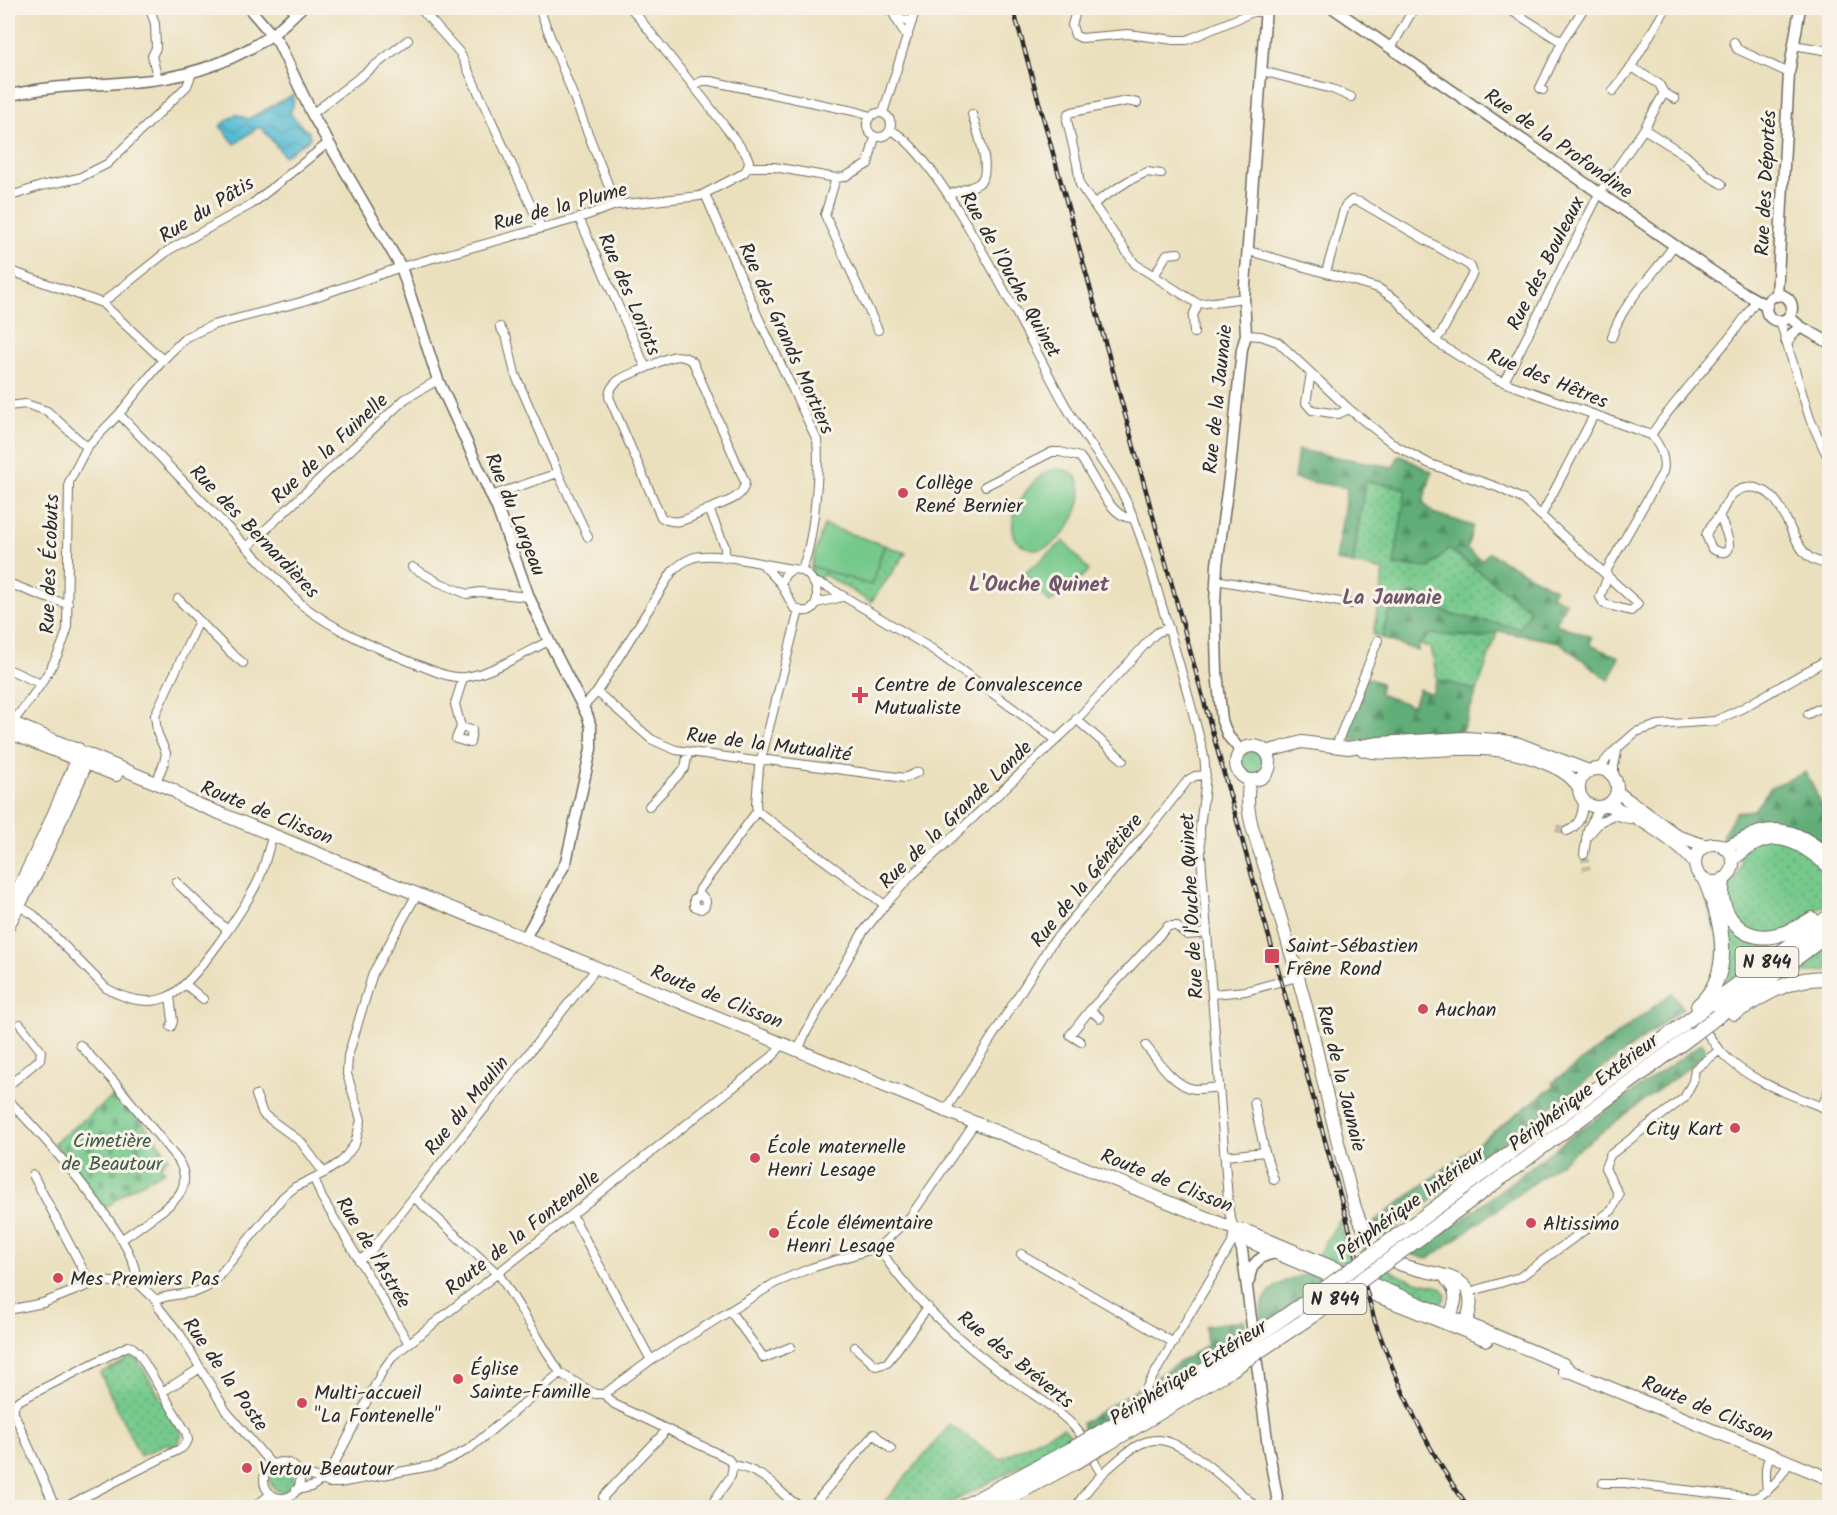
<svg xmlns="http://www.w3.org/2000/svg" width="1837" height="1515" font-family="Kalam,sans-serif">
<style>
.grass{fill:url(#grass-dots);stroke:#507a5c;stroke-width:1.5}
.forest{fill:url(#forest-firs);stroke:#466c52;stroke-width:1.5}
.cemetery{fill:url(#cemetery-stones);stroke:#507a5c;stroke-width:1.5}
.pitch{fill:#76c98c;stroke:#507a5c;stroke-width:1.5}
.water{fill:url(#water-waves);stroke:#40737f;stroke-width:1.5}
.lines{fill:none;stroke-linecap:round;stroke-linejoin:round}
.minor-tunnel{stroke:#c5bca1;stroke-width:8;stroke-dasharray:8 4;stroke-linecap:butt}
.minor-casing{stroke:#6e6a5e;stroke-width:10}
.tertiary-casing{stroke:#6e6a5e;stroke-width:13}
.secondary-casing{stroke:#6e6a5e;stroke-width:14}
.trunk-casing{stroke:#6e6a5e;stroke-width:16}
.minor{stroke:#fff;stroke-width:8}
.tertiary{stroke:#fff;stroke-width:10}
.secondary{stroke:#fff;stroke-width:12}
.trunk{stroke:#fff;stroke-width:14}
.rail-casing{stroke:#2b2b2b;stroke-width:4.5}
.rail{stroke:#f7f3e8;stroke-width:2;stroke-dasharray:7;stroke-linecap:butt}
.trunk-bridge-casing{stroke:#6e6a5e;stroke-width:16;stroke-linecap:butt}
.trunk-bridge{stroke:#fff;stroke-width:14}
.poi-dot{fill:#d1495b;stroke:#f7f3e8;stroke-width:2}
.labels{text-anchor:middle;stroke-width:6;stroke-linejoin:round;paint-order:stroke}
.shield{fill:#f7f3e8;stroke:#686764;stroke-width:1.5}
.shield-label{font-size:18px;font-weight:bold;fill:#2b2b2b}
.street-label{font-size:20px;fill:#2b2b2b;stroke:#f7f3e8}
.poi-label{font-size:20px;fill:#2b2b2b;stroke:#f7f3e8;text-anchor:start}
.park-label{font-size:20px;fill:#425a48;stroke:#f7f3e8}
.neighbourhood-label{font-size:21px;font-weight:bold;fill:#705769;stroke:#f7f3e8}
</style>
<defs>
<pattern id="grass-dots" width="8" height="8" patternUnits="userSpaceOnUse" patternTransform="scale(1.5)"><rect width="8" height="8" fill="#76c98c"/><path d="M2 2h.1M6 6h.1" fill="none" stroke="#61a373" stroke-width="1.8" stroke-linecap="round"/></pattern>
<pattern id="forest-firs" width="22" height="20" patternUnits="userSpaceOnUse" patternTransform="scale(1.5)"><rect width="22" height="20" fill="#60ad78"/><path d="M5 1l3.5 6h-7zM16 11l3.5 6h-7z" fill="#4f8d63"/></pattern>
<pattern id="cemetery-stones" width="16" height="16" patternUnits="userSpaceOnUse" patternTransform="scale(1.5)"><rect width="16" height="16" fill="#76c98c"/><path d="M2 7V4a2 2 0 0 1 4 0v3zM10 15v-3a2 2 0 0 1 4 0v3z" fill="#61a373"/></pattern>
<pattern id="water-waves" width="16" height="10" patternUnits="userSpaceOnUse" patternTransform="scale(1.5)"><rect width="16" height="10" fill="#55bbd3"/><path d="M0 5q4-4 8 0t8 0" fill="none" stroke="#4798ab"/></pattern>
</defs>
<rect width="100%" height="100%" fill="#f7f3e8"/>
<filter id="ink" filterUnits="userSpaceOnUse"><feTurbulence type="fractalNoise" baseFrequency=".0167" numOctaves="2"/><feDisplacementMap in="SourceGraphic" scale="12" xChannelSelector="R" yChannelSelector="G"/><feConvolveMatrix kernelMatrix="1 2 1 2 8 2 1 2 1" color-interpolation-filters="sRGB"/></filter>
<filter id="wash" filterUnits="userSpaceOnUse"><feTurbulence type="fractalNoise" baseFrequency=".008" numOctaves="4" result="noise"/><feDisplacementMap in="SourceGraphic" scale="24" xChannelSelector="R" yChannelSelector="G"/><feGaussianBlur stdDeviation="1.35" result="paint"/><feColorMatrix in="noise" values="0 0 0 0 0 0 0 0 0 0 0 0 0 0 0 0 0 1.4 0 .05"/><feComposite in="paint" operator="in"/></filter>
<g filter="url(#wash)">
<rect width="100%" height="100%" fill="#ebe0be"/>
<!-- grass -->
<path class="grass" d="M1365,481L1406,488L1449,549L1531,610L1521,628L1452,615L1413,593L1388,614L1382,638L1373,635L1384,571L1353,564Z
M884,545L906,553L871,602L823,574L820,581L811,573V566L871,585Z
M1498,630L1477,691L1437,679L1431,647L1419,645L1429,634L1483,638Z
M1241 764a12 12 0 1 1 24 0a12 12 0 1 1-24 0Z
M1767,826L1793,827L1829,847V901L1793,926L1782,941L1720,988L1714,981L1720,947L1703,886H1728L1737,877L1742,860L1726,841L1735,836Z
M1829,942V970L1790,975L1788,973Z
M1339,1221L1350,1263L1328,1279L1306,1274Z
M1354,1228C1369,1253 1386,1273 1414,1281C1424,1283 1433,1284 1442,1288L1446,1295L1443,1301L1438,1304L1368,1276Z
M123,1355L137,1359L182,1433L179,1443L171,1448L168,1443L140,1456L100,1373L125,1361Z
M950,1425L1000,1459L1063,1427L1073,1438L943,1507H880Z
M270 1479a12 12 0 1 1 24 0a12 12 0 1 1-24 0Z"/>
<!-- forest -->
<path class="forest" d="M1298,450L1393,467L1399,455L1432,472L1423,503L1433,513L1473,526L1467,549L1481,560L1489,553L1555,589L1551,595L1566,602L1556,624L1592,637L1590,645L1619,657L1609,680L1559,642L1498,631L1483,638L1430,634L1419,645L1418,651L1382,638L1388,614L1413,593L1452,615L1520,628L1530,610L1449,549L1429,568L1394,565L1406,488L1365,481L1353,564L1336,561L1347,488L1294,479Z
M1367,678L1381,683L1379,694L1413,706L1419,689L1432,694L1437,679L1477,691L1462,731L1346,741L1348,726Z
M1806,772L1827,816L1829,817V847C1799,822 1759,821 1726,841L1722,836L1736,812L1754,810L1771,787Z
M1672,993L1683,1008L1473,1166L1440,1194L1383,1238L1374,1222L1554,1086L1552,1083Z
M1702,1043L1706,1050L1696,1062L1494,1212L1428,1259L1412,1255L1446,1229L1458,1223L1575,1133Z
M1306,1274L1328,1279L1260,1327C1256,1294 1278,1281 1306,1274Z
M1244,1320L1247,1335L1177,1379L1084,1432L1082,1423L1207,1345L1205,1326Z"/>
<!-- cemetery -->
<path class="cemetery" d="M119,1092L169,1157L160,1165L165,1171L130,1189L105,1208L54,1143Z"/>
<!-- pitch -->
<path class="pitch" d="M1056,469C1108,470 1067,554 1034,549C988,542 1026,474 1056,469Z
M824,525L884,545L871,585L811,566Z
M1064,541L1089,571L1050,603L1025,573Z"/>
<!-- water -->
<path class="water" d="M294,94L293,106L290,113L304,129L309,132L310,139L284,156L262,128H257L235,144L220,126L236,114L248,119Z"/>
</g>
<g filter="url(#ink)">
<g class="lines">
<!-- minor-tunnel -->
<path class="minor-tunnel" d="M1556,828L1567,831
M1584,854L1587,870"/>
<!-- minor casing -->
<g class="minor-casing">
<path id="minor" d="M115,8H117
M150,8L155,24L156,48L152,56L158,80
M420,8L460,53L541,227
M539,8L616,205
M631,8L703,98L746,154L749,161L748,167
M886,8L900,18L912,22
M1077,8L1072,25L1075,35L1081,38L1128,34L1174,40H1187L1253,12H1266
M1507,8L1562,42
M894,15L905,34L908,36
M1734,42L1737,49L1789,73
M1793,45L1830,51
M1391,48L1414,8
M1262,71L1332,89L1351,97
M693,86L702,81H710L858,112L870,116
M1543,90L1540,88L1562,42L1584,8
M1613,91L1631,67L1666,8
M1664,93L1675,99
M1137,103L1127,101L1072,112L1068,114L1067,120L1077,164L1080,185L1135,264L1198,304L1244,298
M867 125a12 12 0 1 1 24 0a12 12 0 1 1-24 0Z
M883,113L916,8
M312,114L408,40
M1644,129L1685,155L1707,175L1722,184
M890,130C939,149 1036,355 1067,408C1087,443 1116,475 1131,512C1144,542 1152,573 1161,603C1176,652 1191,702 1203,752C1209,778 1202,803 1200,829C1200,838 1201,847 1201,856L1229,1212L1234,1229L1232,1243L1145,1390
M748,167H774L836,178L844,177L868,164L875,137
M836,178L825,215L878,330
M705,194L759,319L817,440C820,467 814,546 801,570
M948,195C958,190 971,189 979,183C994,172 976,129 972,114
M8,197L41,186L79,178L107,164L187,86L192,73
M1093,204L1128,181L1147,172L1161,174
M579,218L646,368C631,375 610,378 609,397L661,517C677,528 692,516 709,509
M1249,251L1378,288L1395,299L1435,341L1495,379L1651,435
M8,270L102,303L163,360
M1326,272L1345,206L1352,200L1360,202L1467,264L1471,267L1473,273L1442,332L1435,341
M1154,276L1167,254L1178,253
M102,303L169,250L252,204L328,143
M1780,321L1810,419L1830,462
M500,327L507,339L515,374L558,473
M1194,333L1193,316L1198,304
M1246,335L1261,336L1278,342L1349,409L1396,446L1430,464L1497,487L1524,500L1638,604L1631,611L1604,604L1600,597L1608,576
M1612,337C1623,300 1654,276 1674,245
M646,368C663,361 677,349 693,362L745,482C744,499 722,503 709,509L725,547V558
M1311,373L1306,403L1312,410L1338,414L1349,409
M1504,382L1600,192L1644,129L1664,93L1659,84L1631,67
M8,406L26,404L47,411L87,447
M119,414L302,605C336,631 376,648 416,664C431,669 448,679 465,677C488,675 526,652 549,641
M1651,435C1683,388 1726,349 1756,300
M985,486L1052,452H1060L1080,457C1093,473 1111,522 1134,518
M491,496L558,473L588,537
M1542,514L1594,415
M1719,515C1723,525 1743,564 1712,549L1706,535C1709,527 1713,523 1719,516C1724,509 1727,498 1734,493C1750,482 1769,489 1778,504C1788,519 1793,540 1805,553C1811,561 1821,563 1830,564
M247,547L405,399L438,380
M764,566L781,584L794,608C826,625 824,569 792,569L785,575L781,584
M412,567L438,582L467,594L480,592L529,597
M1605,573L1663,472C1666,459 1660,445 1651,435
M1216,580L1351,604
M812,581L828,587L932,649L1055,739
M8,583L47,598L68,604
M178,599L231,653L243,663
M817,603L842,597
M799,610L759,767L756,804L757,811L885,905
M8,669L41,684
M597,692L651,739L664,745L676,750L755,761L768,760L905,778L918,772
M584,706L597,692L672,572C677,566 685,561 692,558C714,550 767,566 792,569
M1808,714L1826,705
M1076,719L1123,760
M12,723C34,695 57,665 67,630L69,482L87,447L119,414L163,360L186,337L213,325L301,302L401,267L579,218L616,205L700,196L744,173L748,167
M461,727L472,730L470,743L456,739L461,727L455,704L463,678
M1336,746L1378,640
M1598,769L1612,753L1636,732L1658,725L1715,721L1741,709L1830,658
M1614,777V766L1618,747
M156,782L164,763L166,753L157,732L155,715L199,621
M649,806L685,768L688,752
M1567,831C1580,826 1583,814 1583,801
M1586,838L1600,822L1613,815L1629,819
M1584,854L1588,829L1600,807
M176,882L227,930
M698,896L703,897L706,901L705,906L701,909L694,906V899L698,896L700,889L757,811
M14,906L21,907L34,915L106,988C125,999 146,1006 167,997C192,988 248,904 259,879C265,865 268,849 273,835
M185,984L203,999
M1212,994L1246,991L1297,977
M170,996L173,1021L171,1027
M1100,1018L1090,1010L1168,926H1176L1187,935L1207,933
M1701,1024C1707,1033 1713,1043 1720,1051C1748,1082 1792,1095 1830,1110
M1081,1042L1070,1035L1090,1010
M80,1045L116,1084L178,1160C195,1188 174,1202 153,1217C143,1224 133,1232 122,1239
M1146,1046C1158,1061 1175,1087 1195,1089C1203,1089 1211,1088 1219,1087
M798,1051L805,1034L863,932L885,905L911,876L1069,728L1152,637L1158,632L1169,628
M8,1086L40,1059L41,1051L20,1024
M256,1095L263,1114L301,1142L324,1173
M8,1100C37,1129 141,1243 136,1281
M1254,1102L1265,1152
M1822,1107L1830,1087
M945,1111L1051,944L1147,832L1188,780L1195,776L1206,775
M1225,1156L1265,1152L1274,1180
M33,1175L90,1283
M314,1178L322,1198L408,1342
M414,1197L500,1276L560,1373L595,1394H604L614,1404L727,1458L733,1465
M572,1215L651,1360
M879,1247C905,1293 965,1346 1008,1377C1029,1392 1060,1410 1077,1430C1088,1442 1091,1460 1102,1474
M1021,1254L1174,1343
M359,1261L370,1252L592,974L595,968
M1469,1292L1520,1277L1612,1210L1619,1195L1605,1168L1610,1155L1684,1098L1693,1081L1695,1069L1720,1050
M156,1300L159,1308L180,1334L226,1411L272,1465
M8,1310L43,1303L99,1281L125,1283L136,1281L156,1300C176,1291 196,1298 214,1282L283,1197L295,1187L324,1173L342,1161L355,1144L361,1120L347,1074L348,1056L373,973L417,894
M730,1311L764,1358L791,1347
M128,1346L132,1347L138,1352L186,1432L188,1440L182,1448L67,1506H58L52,1500L14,1413V1406L18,1401Z
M855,1347L876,1366L887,1363L928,1307
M560,1373L469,1449L437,1465L339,1483H329L322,1480L332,1468L383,1370L394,1355L773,1056L782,1044
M162,1392L199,1369
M604,1394L651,1360L775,1283L811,1268L879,1247L910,1217L975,1123
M264 1480a18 18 0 1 1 36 0a18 18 0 1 1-36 0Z
M733,1465C746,1467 757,1472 768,1480C781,1489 795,1513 814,1504L874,1434L891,1449
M1603,1483H1625L1754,1498C1770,1492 1780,1478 1789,1463
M296,1490L311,1487L322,1480L297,1471
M1767,1491C1766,1478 1764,1467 1770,1456
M713,1502L720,1508
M253,1508L271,1494
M604,1508L603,1497L662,1435L665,1429
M709,1508L731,1476L733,1465
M1075,1508C1087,1488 1101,1474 1118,1460C1129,1451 1140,1441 1155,1440C1184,1437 1235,1490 1258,1508"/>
</g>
<!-- tertiary casing -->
<g class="tertiary-casing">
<path id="tertiary" d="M249,8L278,42L312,114L401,267L438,380L497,508L529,597L549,641L588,717L591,728V749L566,862L525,938
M1333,8L1700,263L1744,293L1767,306
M8,96C49,85 89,86 131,82C181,79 229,64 270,36C281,28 291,17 301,8
M1766 308a13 13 0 1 1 26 0a13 13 0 1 1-26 0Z
M1777,296L1789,73L1800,8
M1789,317L1801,327L1830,343
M1787,342L1792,334L1801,327
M1241,751L1228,736L1222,721L1217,672L1215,603L1217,565L1230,470L1242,349L1246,335L1244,298L1266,8
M1234,1229L1242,1250L1268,1447L1279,1508
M1249,1281C1250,1263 1261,1254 1279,1253"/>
</g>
<!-- secondary casing -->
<g class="secondary-casing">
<path id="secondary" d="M8,721L173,790L185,799L1234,1229L1249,1232L1563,1364L1572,1372
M8,732L116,775
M1236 763a17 17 0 1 1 34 0a17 17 0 1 1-34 0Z
M1363,750C1380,755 1401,752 1418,751C1463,749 1497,744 1540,761C1555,767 1569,773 1578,786
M1266,752L1302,742L1348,748L1379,743L1465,738L1498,740L1519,744L1589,771
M1579 788a19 19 0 1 1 38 0a19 19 0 1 1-38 0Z
M1250,780C1242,813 1259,845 1268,877C1286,936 1305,996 1318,1057C1327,1097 1336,1137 1347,1177C1351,1193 1354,1210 1362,1225C1369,1238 1381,1254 1395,1262C1426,1278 1488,1267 1466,1322
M1617,792L1679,837L1706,846
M1606,805C1631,811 1680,843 1695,864
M1695 863a19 19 0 1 1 38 0a19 19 0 1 1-38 0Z
M1724,848C1736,843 1748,836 1760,832C1787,824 1810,840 1830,857
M1733,860C1772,825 1794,838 1830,868
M8,910L45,834L74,767L80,761
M8,926L37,872L82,773L83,762L78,749
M1235,1229L1246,1240L1362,1290L1487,1340
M1447,1280C1459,1292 1456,1302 1450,1316
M1564,1371L1572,1372L1830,1479"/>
</g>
<!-- trunk casing -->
<g class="trunk-casing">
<path id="trunk" d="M1723,880C1723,886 1721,892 1722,898C1724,908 1728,917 1735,924C1757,947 1789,934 1812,919
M1698,1006C1736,972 1722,921 1705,880
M1734,1013C1769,993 1788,977 1830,978
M1718,1016L1830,933
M1426,1215L1830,916
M1436,1226L1693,1035
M1101,1432L1223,1359
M1107,1444L1232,1369
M961,1508L1072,1449
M990,1508L1079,1460"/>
</g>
<!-- minor -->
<use href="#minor" class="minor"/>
<!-- tertiary -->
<use href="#tertiary" class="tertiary"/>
<!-- secondary -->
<use href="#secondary" class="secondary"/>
<!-- trunk -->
<use href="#trunk" class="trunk"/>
<!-- rail casing -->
<g class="rail-casing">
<path id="rail" d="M1013,8L1375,1322C1399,1388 1427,1451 1469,1508"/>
</g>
<!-- rail -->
<use href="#rail" class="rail"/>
<!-- trunk-bridge casing -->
<g class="trunk-bridge-casing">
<path id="trunk-bridge" d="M1693,1035L1718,1016
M1223,1359L1323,1290L1426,1215
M1232,1369L1316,1313L1436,1226
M1072,1449L1101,1432
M1079,1460L1107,1444"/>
</g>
<!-- trunk-bridge -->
<use href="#trunk-bridge" class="trunk-bridge"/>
</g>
</g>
<!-- markers -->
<g class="poi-dot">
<circle cx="903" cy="493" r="6"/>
<path d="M857 686h6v6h6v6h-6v6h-6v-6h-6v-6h6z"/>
<rect x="1264" y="948" width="16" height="16" rx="3"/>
<circle cx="1423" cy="1009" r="6"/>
<circle cx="1735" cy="1128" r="6"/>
<circle cx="755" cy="1158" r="6"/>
<circle cx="1531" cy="1223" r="6"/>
<circle cx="774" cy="1233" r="6"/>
<circle cx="58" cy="1278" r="6"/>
<circle cx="458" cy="1379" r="6"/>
<circle cx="302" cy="1403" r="6"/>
<circle cx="247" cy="1468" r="6"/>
</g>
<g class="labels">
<!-- shield labels -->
<g class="shield">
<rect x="1735.5" y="947" width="63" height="30" rx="4.5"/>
<rect x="1303.5" y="1284" width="63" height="30" rx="4.5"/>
</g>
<g class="shield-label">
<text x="1767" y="968">N 844</text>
<text x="1335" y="1305">N 844</text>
</g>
<!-- street labels -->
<g class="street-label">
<text transform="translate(1559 143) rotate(35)" y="7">Rue de la Profondine</text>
<text transform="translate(1765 183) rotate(-87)" y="7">Rue des Déportés</text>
<text transform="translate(560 206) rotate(-15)" y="7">Rue de la Plume</text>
<text transform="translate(206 209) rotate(-32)" y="7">Rue du Pâtis</text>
<text transform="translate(1545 263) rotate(-63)" y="7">Rue des Bouleaux</text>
<text transform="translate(1011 274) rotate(61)" y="7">Rue de l'Ouche Quinet</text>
<text transform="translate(630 294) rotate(67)" y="7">Rue des Loriots</text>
<text transform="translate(787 338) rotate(66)" y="7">Rue des Grands Mortiers</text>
<text transform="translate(1548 378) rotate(22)" y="7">Rue des Hêtres</text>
<text transform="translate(1217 399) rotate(-84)" y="7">Rue de la Jaunaie</text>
<text transform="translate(329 448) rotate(-43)" y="7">Rue de la Fuinelle</text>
<text transform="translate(516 514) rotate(68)" y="7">Rue du Largeau</text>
<text transform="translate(255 531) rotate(46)" y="7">Rue des Bernardières</text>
<text transform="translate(49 564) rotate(-88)" y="7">Rue des Écobuts</text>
<text transform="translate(769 744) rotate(7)" y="7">Rue de la Mutualité</text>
<text transform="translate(267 812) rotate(22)" y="7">Route de Clisson</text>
<text transform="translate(955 814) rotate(-44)" y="7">Rue de la Grande Lande</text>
<text transform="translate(1086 880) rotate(-51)" y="7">Rue de la Génêtière</text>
<text transform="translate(1191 906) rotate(-93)" y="7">Rue de l'Ouche Quinet</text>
<text transform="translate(717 996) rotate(22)" y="7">Route de Clisson</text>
<text transform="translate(1342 1078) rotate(76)" y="7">Rue de la Jaunaie</text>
<text transform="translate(1583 1092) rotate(-37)" y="7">Périphérique Extérieur</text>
<text transform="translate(466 1105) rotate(-51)" y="7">Rue du Moulin</text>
<text transform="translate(1167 1180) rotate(22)" y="7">Route de Clisson</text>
<text transform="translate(1410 1203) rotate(-36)" y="7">Périphérique Intérieur</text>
<text transform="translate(522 1232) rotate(-38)" y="7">Route de la Fontenelle</text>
<text transform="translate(374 1252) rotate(59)" y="7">Rue de l'Astrée</text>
<text transform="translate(1016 1359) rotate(39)" y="7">Rue des Bréverts</text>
<text transform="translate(1188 1372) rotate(-32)" y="7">Périphérique Extérieur</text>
<text transform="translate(226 1374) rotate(55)" y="7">Rue de la Poste</text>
<text transform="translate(1708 1408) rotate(23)" y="7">Route de Clisson</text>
</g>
<!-- poi labels -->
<g class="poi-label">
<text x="915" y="489">Collège<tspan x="915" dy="23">René Bernier</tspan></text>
<text x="874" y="691">Centre de Convalescence<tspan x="874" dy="23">Mutualiste</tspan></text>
<text x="1286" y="952">Saint-Sébastien<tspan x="1286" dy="23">Frêne Rond</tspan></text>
<text x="1435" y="1016">Auchan</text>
<text x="1723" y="1135" text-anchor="end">City Kart</text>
<text x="767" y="1153">École maternelle<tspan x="767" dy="23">Henri Lesage</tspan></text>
<text x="786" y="1229">École élémentaire<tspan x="786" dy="23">Henri Lesage</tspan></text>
<text x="1543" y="1230">Altissimo</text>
<text x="70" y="1285">Mes Premiers Pas</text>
<text x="470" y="1375">Église<tspan x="470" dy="23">Sainte-Famille</tspan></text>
<text x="314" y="1399">Multi-accueil<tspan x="314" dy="23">"La Fontenelle"</tspan></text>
<text x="259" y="1475">Vertou Beautour</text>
</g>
<!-- park labels -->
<g class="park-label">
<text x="112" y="1147">Cimetière<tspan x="112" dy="23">de Beautour</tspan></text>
</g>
<!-- neighbourhood labels -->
<g class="neighbourhood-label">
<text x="1039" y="591">L'Ouche Quinet</text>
<text x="1392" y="604">La Jaunaie</text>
</g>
</g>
<!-- margin -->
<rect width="1837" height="1515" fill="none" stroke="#f7f3e8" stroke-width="30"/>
</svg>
